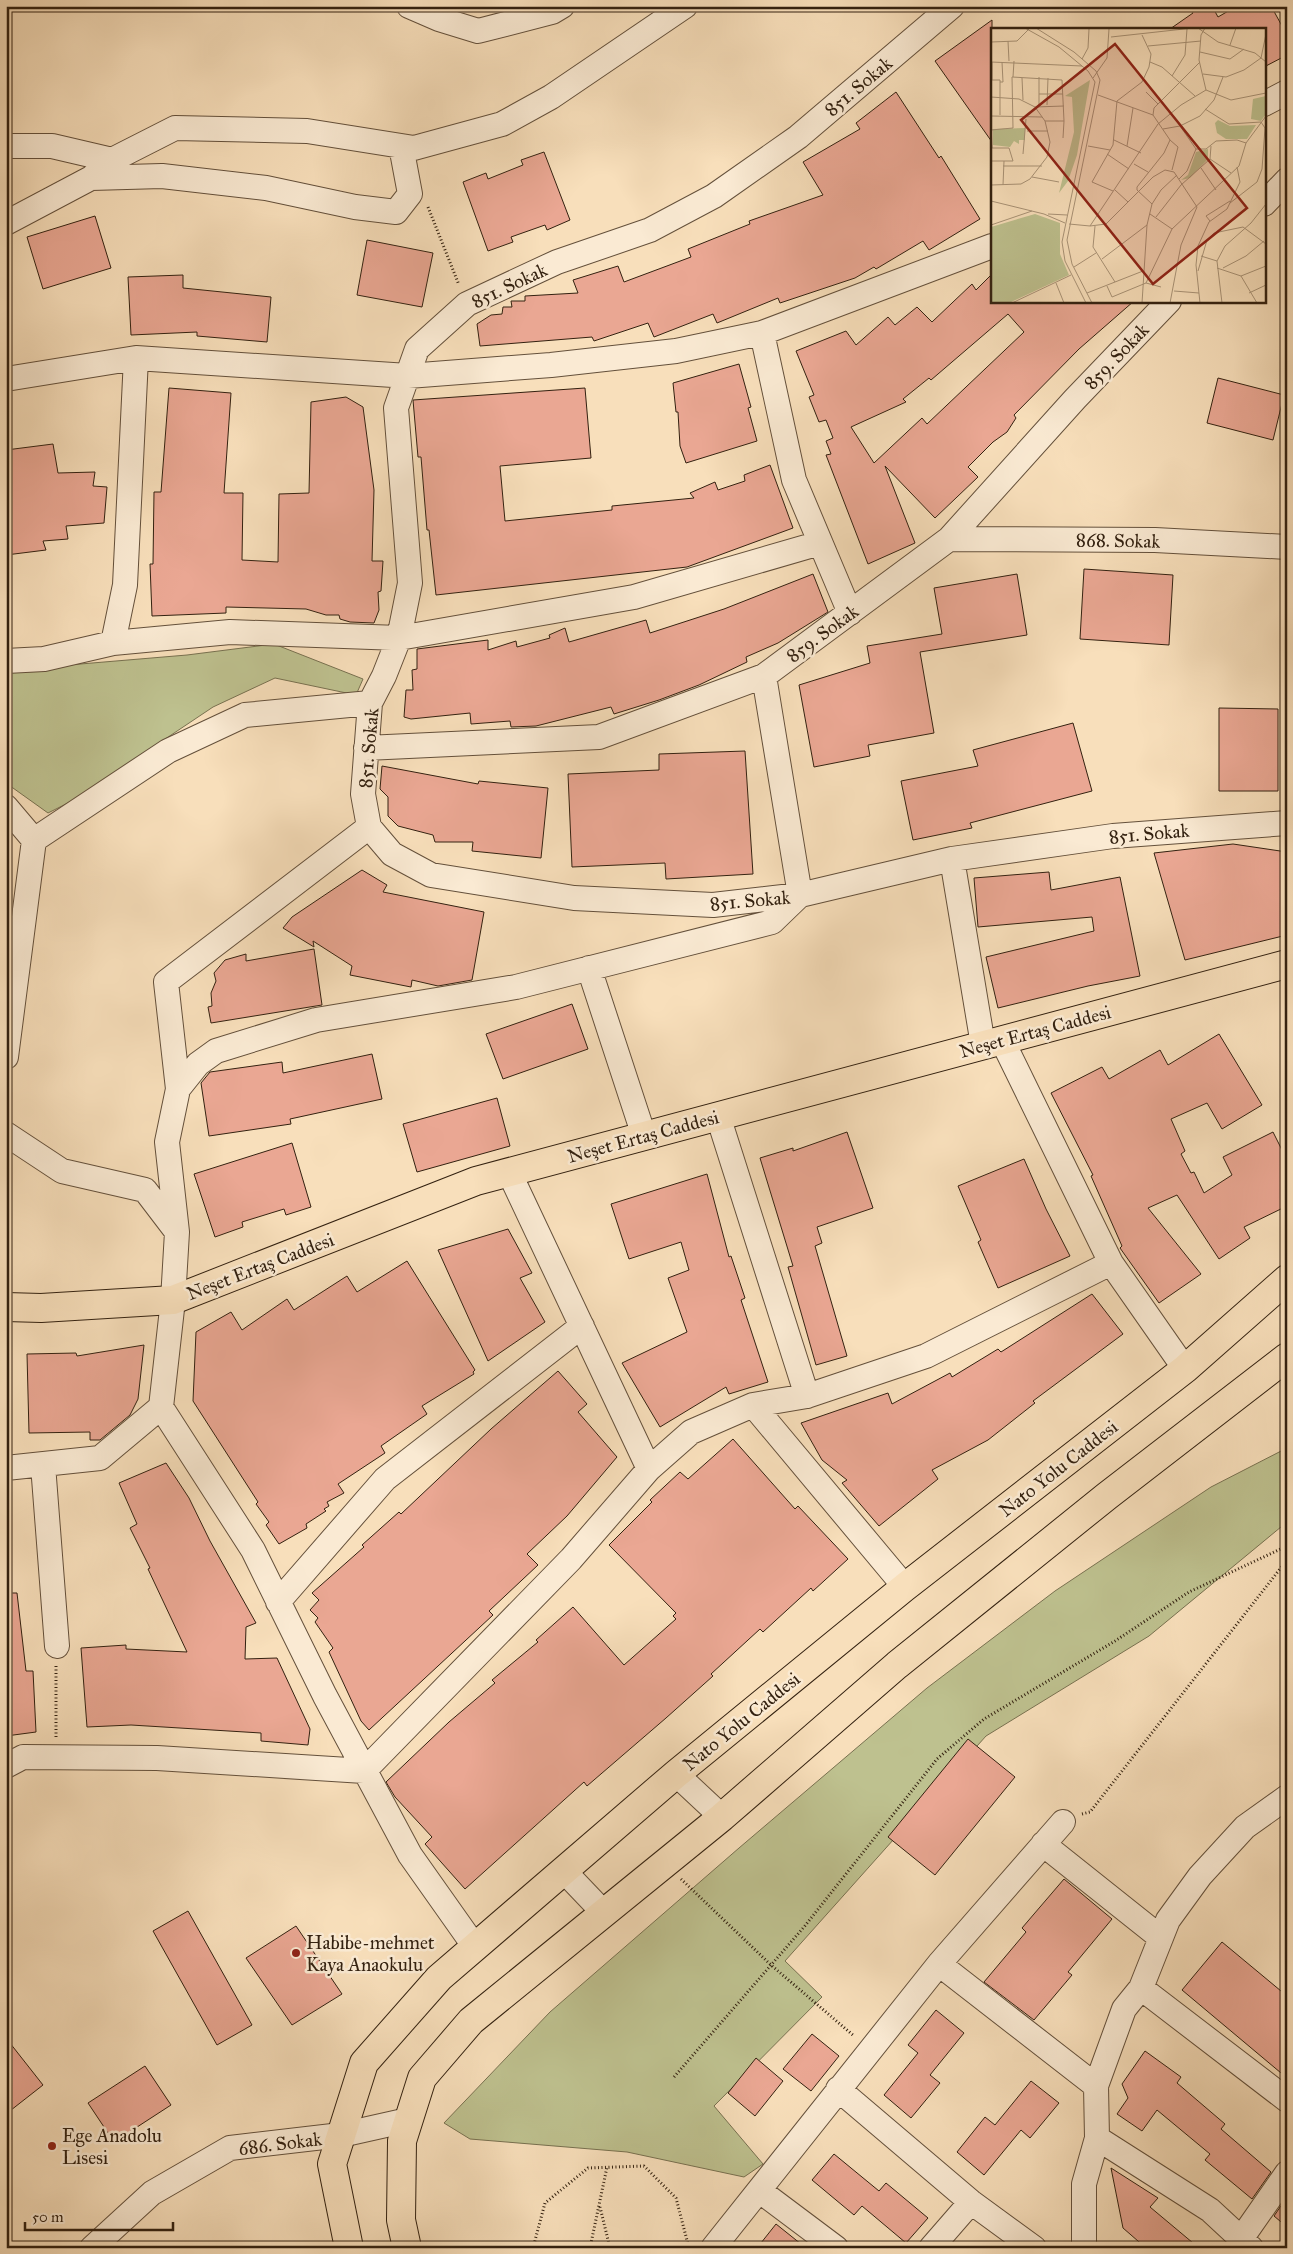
<svg xmlns="http://www.w3.org/2000/svg" width="1293" height="2254" font-family="'IM FELL Great Primer',serif">
<style>
.green{fill:#bec18f;stroke:#787150}
.building{fill:#eaa793;stroke:#332110;fill-rule:evenodd}
.lines{fill:none;stroke-linecap:round;stroke-linejoin:round}
.minor-casing{stroke:#64503b;stroke-width:26}
.major-casing{stroke:#332110;stroke-width:30}
.path{stroke:#332110;stroke-width:3;stroke-dasharray:1 2.5;stroke-linecap:butt}
.minor{stroke:#faead3;stroke-width:24}
.major{stroke:#f8dfbb;stroke-width:28}
.poi-dot{fill:#8f2418;stroke:#faead3;stroke-width:2}
.labels{text-anchor:middle;stroke-width:5;stroke-linejoin:round;paint-order:stroke}
.street-label{font-size:19px;fill:#332110;stroke:#faead3}
.poi-label{font-size:19px;fill:#332110;stroke:#faead3;text-anchor:start}
.inset-road{fill:none;stroke:#a99377;stroke-width:1}
.view{fill:#8f2418;fill-opacity:0.15;stroke:#8f2418;stroke-width:2.5}
.inset-edge{fill:none;stroke:#332110;stroke-width:2.5}
</style>
<rect width="100%" height="100%" fill="#f8dfbb"/>
<filter id="stains"><feTurbulence type="fractalNoise" baseFrequency=".004" numOctaves="4"/><feColorMatrix values="0 0 0 0 .2 0 0 0 0 .09 0 0 0 0 .02 0 0 0 .5 -.17"/></filter>
<radialGradient id="worn" r=".72"><stop offset=".6" stop-color="#630" stop-opacity="0"/><stop offset="1" stop-color="#630" stop-opacity=".3"/></radialGradient>
<!-- green -->
<path class="green" d="M274,644L363,679L356,695L275,678L213,707L74,800L48,813L6,783V673L33,668L187,655Z
M1287,1448V1522L1149,1636L986,1736L785,1961L822,1997L714,2106L763,2164L744,2177L627,2152L470,2139L444,2123L550,2012L739,1848L927,1688L1055,1591L1211,1487Z"/>
<!-- building -->
<path class="building" d="M1189,6H1212L1218,17L1237,6H1271L1287,35V55L1264,67V29H1170L1193,13Z
M992,20V142L935,61Z
M896,92L939,158L941,156L980,219L929,250L923,241L876,269L874,267L855,278L780,303L778,298L717,323L713,314L654,337L648,323L594,341L592,337L480,346L477,324L491,315L502,314L503,307H512L511,301H525V296L578,293L573,280L618,266L624,282L691,257L688,249L750,224L749,221L823,195L803,162L860,129L856,123Z
M544,152L570,220L547,230L545,225L511,237L513,242L488,251L463,182L486,173L488,179L523,165L521,160Z
M95,216L111,268L43,289L27,237Z
M367,240L433,253L422,307L357,295Z
M992,274V301H1134L1079,349L1014,415L1016,418L1007,432L993,442L968,467L978,477L935,518L885,466L915,543L868,564L826,455L831,454L826,441L833,438L826,420L819,422L809,397L814,395L796,351L846,331L856,345L888,317L895,325L917,307L932,322L972,284L976,290ZM1008,314L1024,332L927,424L922,418L874,463L851,427L906,402L903,399L929,378L931,380Z
M183,275V288L271,297L267,342L197,336V332L131,335L128,277Z
M739,364L751,407L748,408L757,441L686,463L680,446L678,412H676L673,383Z
M1218,378L1284,395L1273,440L1207,423Z
M169,388L231,393L224,493H243L242,560L278,562L279,494L309,493L311,402L346,397L363,407L374,490L372,561H383L381,591L378,592L379,610L374,623L350,622L340,619L339,615H326L306,609L226,607V613L152,616L150,564H153L154,492H161Z
M585,388L591,458L500,466L505,521L612,510V506L694,498L690,493L715,482L718,490L745,481L744,475L770,465L793,528L687,567L436,595L429,530H427L421,457H418L413,400Z
M53,444L58,473L95,472L93,486L107,487L104,523L66,526L68,539L43,541L46,550L6,555V450Z
M1084,569L1173,575L1169,645L1080,639Z
M813,574L828,612L778,643L746,657L747,662L699,685L659,700L614,714L611,707L536,726L511,727L510,721L471,724L470,713L411,719L404,717L406,690H413L412,670L417,669V649L488,640V650L516,641L517,647L550,638L549,635L565,628L569,642L646,620L650,633L724,609Z
M1017,574L1027,635L920,652L934,733L868,745L870,756L814,767L799,685L870,663L867,646L942,634L934,588Z
M1219,708L1278,709V791H1219Z
M1073,723L1092,791L970,823L972,828L913,840L901,781L978,766L973,750Z
M745,751L753,874L666,879L665,863L572,867L568,774L659,770V754Z
M382,766L478,784L479,781L548,788L541,858L472,851L473,842H435L433,835L398,826L388,816V797L380,789Z
M1233,844L1287,852V935L1185,960L1154,853Z
M362,870L387,885L383,892L484,912L472,980L438,986L412,980L411,987L350,975L352,966L313,941L314,947L283,928L292,917Z
M1049,872L1051,890L1120,877L1140,976L1088,986L998,1008L986,957L1094,931L1092,917L978,927L974,878Z
M314,949L322,1005L211,1023L208,1007L212,1006L211,993L216,981L214,973L225,960L246,954V961Z
M572,1004L588,1049L503,1079L486,1034Z
M1219,1034L1262,1105L1222,1129L1207,1103L1171,1119L1185,1151L1181,1154L1191,1173L1194,1172L1204,1193L1232,1175L1223,1157L1273,1132L1287,1160V1206L1244,1227L1250,1238L1219,1259L1177,1195L1148,1208L1201,1274L1159,1303L1120,1248L1122,1246L1091,1176L1093,1175L1051,1093L1102,1067L1109,1079L1160,1050L1168,1065Z
M372,1054L382,1099L290,1119L291,1124L209,1136L201,1083L210,1072L282,1062L283,1073Z
M497,1098L510,1146L417,1172L403,1124Z
M847,1132L873,1208L817,1227L822,1243L815,1246L847,1356L816,1365L788,1267L793,1266L760,1158L793,1148V1151Z
M292,1143L311,1207L286,1215L284,1209L242,1222L243,1227L215,1237L194,1174Z
M1024,1159L1046,1209L1070,1256L998,1288L978,1242L981,1240L958,1186Z
M707,1174L729,1257L731,1256L745,1298L741,1300L768,1382L729,1394L726,1387L660,1427L622,1363L687,1332L668,1278L689,1270L681,1242L629,1259L611,1204Z
M508,1229L532,1273L520,1278L545,1322L488,1361L438,1250Z
M407,1261L475,1370L473,1372L474,1374L422,1406L427,1414L381,1446L385,1453L338,1484L344,1493L327,1502L329,1506L324,1509L326,1511L306,1524L307,1528L279,1544L266,1525L269,1522L256,1504L258,1502L193,1401L196,1332L231,1312L242,1330L287,1299L294,1310L347,1276L357,1292Z
M1092,1294L1123,1334L1033,1401L1035,1403L988,1440L932,1470L938,1479L879,1526L842,1483L847,1480L822,1460L801,1423L888,1393L892,1404L950,1373L952,1377L998,1349L1001,1352Z
M144,1345L138,1399L130,1415L100,1440H90V1432L29,1433L27,1354L76,1353L77,1356Z
M558,1371L587,1404L578,1412L617,1457L567,1516L527,1554L538,1565L489,1611L493,1615L369,1730L361,1721L329,1652L333,1648L315,1622L318,1618L310,1610L319,1600L312,1593L364,1547L362,1545L399,1512L401,1514L491,1429Z
M733,1439L795,1509L798,1506L848,1559L813,1591L811,1588L763,1632L760,1629L711,1674L713,1676L666,1718L587,1786L584,1782L465,1889L425,1844L432,1837L395,1797L386,1782L449,1722L495,1683L492,1680L538,1642L536,1640L573,1607L624,1665L676,1619L673,1616L676,1613L609,1545L652,1502L650,1500L680,1472L688,1479Z
M166,1463L189,1498L210,1541L256,1623L246,1627L245,1659L277,1658L310,1729L308,1745L261,1741V1733L131,1725L87,1727L81,1648L126,1645V1649L187,1652L148,1569L150,1568L130,1528L137,1524L119,1483Z
M6,1593H17L26,1671H33L36,1732L6,1736Z
M968,1739L1015,1777L935,1875L888,1837Z
M1064,1879L1112,1919L1068,1972L1072,1975L1034,2020L984,1982L1026,1932L1022,1928Z
M188,1911L252,2025L217,2045L153,1931Z
M296,1926L342,1994L292,2025L246,1958Z
M1222,1942L1287,1996V2078L1182,1990Z
M936,2010L964,2033L930,2075L940,2083L911,2118L884,2095L918,2053L908,2045Z
M812,2034L839,2056L811,2091L783,2069Z
M6,2038L43,2085L6,2114Z
M1145,2051L1181,2077L1177,2083L1225,2124L1221,2129L1271,2172L1252,2199L1205,2160L1210,2154L1157,2110L1142,2131L1117,2114L1128,2098L1122,2084Z
M756,2058L783,2081L755,2116L728,2093Z
M145,2066L171,2105L114,2142L88,2103Z
M1031,2081L1059,2103L1030,2138L1021,2130L984,2175L957,2152L985,2117L995,2125Z
M834,2154L879,2191L886,2183L928,2218L906,2243L862,2206L854,2215L812,2180Z
M1111,2168L1158,2198L1150,2207L1199,2248H1146L1123,2228Z
M1287,2197V2227L1274,2216Z
M776,2224L806,2248H757Z"/>
<g class="lines">
<!-- minor casing -->
<g class="minor-casing">
<path id="minor" d="M409,6L439,19L478,31L552,12L562,6
M952,6L798,137L714,196L650,230L557,262L467,304L417,349L396,408L410,583L399,638L384,676L370,703L363,794L369,827L392,854L431,875L574,898L713,905L800,895L952,859L1113,836L1287,823
M1264,104L1287,92
M6,146H52L112,160
M91,178L162,176L266,188L355,207L396,212L410,194L401,146
M1264,204L1287,180
M6,223L91,178L112,160L175,128L307,131L414,148L502,124L551,97L685,6
M762,333L794,480L850,613
M6,379L136,358L408,376L551,365L676,351L762,333L992,246
M949,539L1155,540L1287,547
M113,643L125,585L136,358
M6,661L44,659L113,643L230,632L399,638L634,597L820,543
M366,748L599,737L764,676L949,539L1075,399L1169,301
M6,807L34,840
M952,859L983,1045
M589,968L644,1136
M6,1057L34,840L168,751L245,715L370,703
M178,1089L166,982L369,827
M718,1116L807,1396
M6,1134L62,1171L145,1190L177,1232
M509,1172L649,1469
M1111,1263L1185,1369
M753,1405L905,1587
M43,1465L57,1646
M6,1468L100,1458L161,1407
M278,1602L385,1479L582,1326
M6,1766L23,1757L157,1758L364,1771L571,1559L649,1469L691,1432L753,1405L807,1396L926,1356L1111,1263L1002,1040
M676,1774L722,1817
M1043,1844L1161,1938
M564,1871L604,1913
M475,1947L410,1855L325,1696L253,1550L161,1407L173,1300L177,1232L167,1142L178,1089L198,1064L216,1051L316,1020L516,987L772,922L800,895L764,676
M939,1964L1063,1822
M1141,1988L1287,2100
M838,2089L971,2202L1034,2248
M1097,2138L1210,2210L1251,2248
M760,2191L836,2248
M1241,2239L1287,2173
M92,2248L152,2193L230,2148L341,2135L408,2120
M713,2248L939,1964L1096,2086
M931,2248L971,2202
M1084,2248V2184L1097,2138L1096,2086L1124,2009L1141,1988L1168,1920L1200,1876L1245,1827L1287,1797"/>
</g>
<!-- major casing -->
<g class="major-casing">
<path id="major" d="M6,1307L41,1308L173,1300L476,1181L1287,964
M349,2248L332,2164L364,2063L439,1978L676,1774L905,1587L1185,1369L1287,1279
M407,2248L401,2220L402,2141L422,2078L471,2021L722,1817L897,1665L1107,1496L1287,1357"/>
</g>
<!-- path -->
<path class="path" d="M428,207L459,285
M56,1737V1665
M1082,1814L1090,1812L1287,1560
M681,1879L771,1965L854,2036
M674,2077L804,1927L937,1759L984,1719L1115,1641L1189,1592L1287,1546
M600,2207L610,2248
M533,2248L545,2203L588,2168L644,2166L676,2198L689,2248
M590,2248L607,2167"/>
<!-- minor -->
<use href="#minor" class="minor"/>
<!-- major -->
<use href="#major" class="major"/>
</g>
<!-- markers -->
<g class="poi-dot">
<circle cx="296" cy="1953" r="5"/>
<circle cx="52" cy="2146" r="5"/>
</g>
<g class="labels">
<!-- street labels -->
<g class="street-label">
<text transform="translate(858 86) rotate(-40)" y="7">851. Sokak</text>
<text transform="translate(509 285) rotate(-25)" y="7">851. Sokak</text>
<text transform="translate(1116 356) rotate(-46)" y="7">859. Sokak</text>
<text transform="translate(1118 540) rotate(1)" y="7">868. Sokak</text>
<text transform="translate(822 633) rotate(-36)" y="7">859. Sokak</text>
<text transform="translate(368 748) rotate(-85)" y="7">851. Sokak</text>
<text transform="translate(1149 833) rotate(-5)" y="7">851. Sokak</text>
<text transform="translate(750 900) rotate(-5)" y="7">851. Sokak</text>
<text transform="translate(1035 1031) rotate(-15)" y="7">Neşet Ertaş Caddesi</text>
<text transform="translate(643 1136) rotate(-15)" y="7">Neşet Ertaş Caddesi</text>
<text transform="translate(260 1266) rotate(-21)" y="7">Neşet Ertaş Caddesi</text>
<text transform="translate(1058 1468) rotate(-38)" y="7">Nato Yolu Caddesi</text>
<text transform="translate(741 1721) rotate(-39)" y="7">Nato Yolu Caddesi</text>
<text transform="translate(280 2143) rotate(-7)" y="7">686. Sokak</text>
</g>
<!-- poi labels -->
<g class="poi-label">
<text x="306" y="1949">Habibe-mehmet<tspan x="306" dy="22">Kaya Anaokulu</tspan></text>
<text x="62" y="2142">Ege Anadolu<tspan x="62" dy="22">Lisesi</tspan></text>
</g>
</g>
<!-- overview -->
<g transform="translate(991 28)">
<rect width="275" height="275" fill="#f8dfbb"/>
<path d="M99,52L86,127L77,153L68,165L83,104L81,69L74,68ZM275,68V86L270,93L260,91L262,71ZM227,92L239,98L265,97L256,111H235L226,105L224,95ZM34,100V112H28V116L23,113L19,119L2,117V101ZM217,121V131L199,150L190,152L197,147L205,124ZM44,186L69,195V226L78,247L18,275H0V199Z" fill="#bec18f"/>
<path class="inset-road" d="M34,0L68,19L97,43L104,54L71,214L74,233L95,275M45,0L83,24L105,43L109,52L76,212L81,236L101,275M94,0H120M207,0L227,14L264,25L275,34M214,0L210,7L208,32L215,62M120,9L202,0M17,13L18,33M0,14L26,13L38,1M239,17L245,0M157,18L210,13M209,24L239,31L253,21M91,31L97,20L98,1M0,34L91,38M159,34L171,39L204,68M212,46L235,49L253,42L270,30L275,6M181,48L194,27L196,1M22,49L23,33M31,50L32,72M102,50L116,30L118,1M0,52H9V87M1,52V34M9,54H12L11,34M155,64L167,76M48,66H72M107,67L162,87L179,112L173,125L146,159V162L161,176M0,69L28,71L44,79L54,93L59,114L56,129L39,151L30,156L0,157M56,77L57,50M48,78V49M44,79L73,78M214,81L238,96L270,94M162,87L163,80L209,34M0,88L51,89M0,95L1,120M172,101L189,98L209,88L223,72L232,49M0,102L22,100L21,49L71,52L73,93H54M36,103H57M72,110L73,93M123,112L150,125M179,112L187,119L181,142M97,118L119,122M136,118L142,80M0,120H18L22,133H0M205,121H215L225,113L246,112L255,115M32,126L35,91M116,126L138,141M219,131L240,145M143,136L157,144M12,138H51M210,140L225,162M41,149L68,154M188,151L196,143L205,121L189,98M12,157L13,133M124,162L137,174M122,163L101,154L122,117L126,73L151,54L158,39L160,26L151,7M0,173L53,186L74,195M239,175L266,154L271,141L274,100L270,94M57,186L76,187M159,186L181,201M165,189L190,157L219,131L220,118M219,193L215,188L239,173M78,196L99,198L167,96L190,77L215,62L240,72L275,65M0,197L41,183M99,198L115,196L162,149L174,142L183,144L206,179L190,217L179,275M104,198L102,219L124,254M210,228L226,233M111,231L156,197M83,239L105,225M226,240L250,248L275,238M232,240L255,228L273,213M207,243L216,212L223,205L252,199L275,216M250,248L266,275M65,255L73,275M155,255L170,259M116,258L121,269L155,255L181,201L248,138L255,115L275,88M183,263L208,265M96,265L152,243M258,265L275,257M21,275L80,247M151,275L156,197L161,176L170,162L186,147M209,275L205,237L207,218L218,194L236,181L249,154L246,139M231,275L226,233L234,218L260,195L275,176"/>
<path class="view" d="M124,16L256,180L162,256L30,92Z"/>
<rect width="275" height="275" class="inset-edge"/>
</g>
<!-- margin -->
<rect width="1293" height="2254" fill="none" stroke="#f8dfbb" stroke-width="25"/>
<rect x="8" y="8" width="1278" height="2239" fill="none" stroke="#332110" stroke-width="2.5"/>
<rect x="12" y="12" width="1268" height="2229" fill="none" stroke="#332110"/>
<!-- scale -->
<path d="M25 2222v8h148v-8" fill="none" stroke="#332110" stroke-width="2.5"/>
<text x="32" y="2222" font-size="15" fill="#332110" stroke="#faead3" stroke-width="4" paint-order="stroke">50 m</text>
<rect width="100%" height="100%" filter="url(#stains)"/>
<rect width="100%" height="100%" fill="url(#worn)"/>
</svg>
